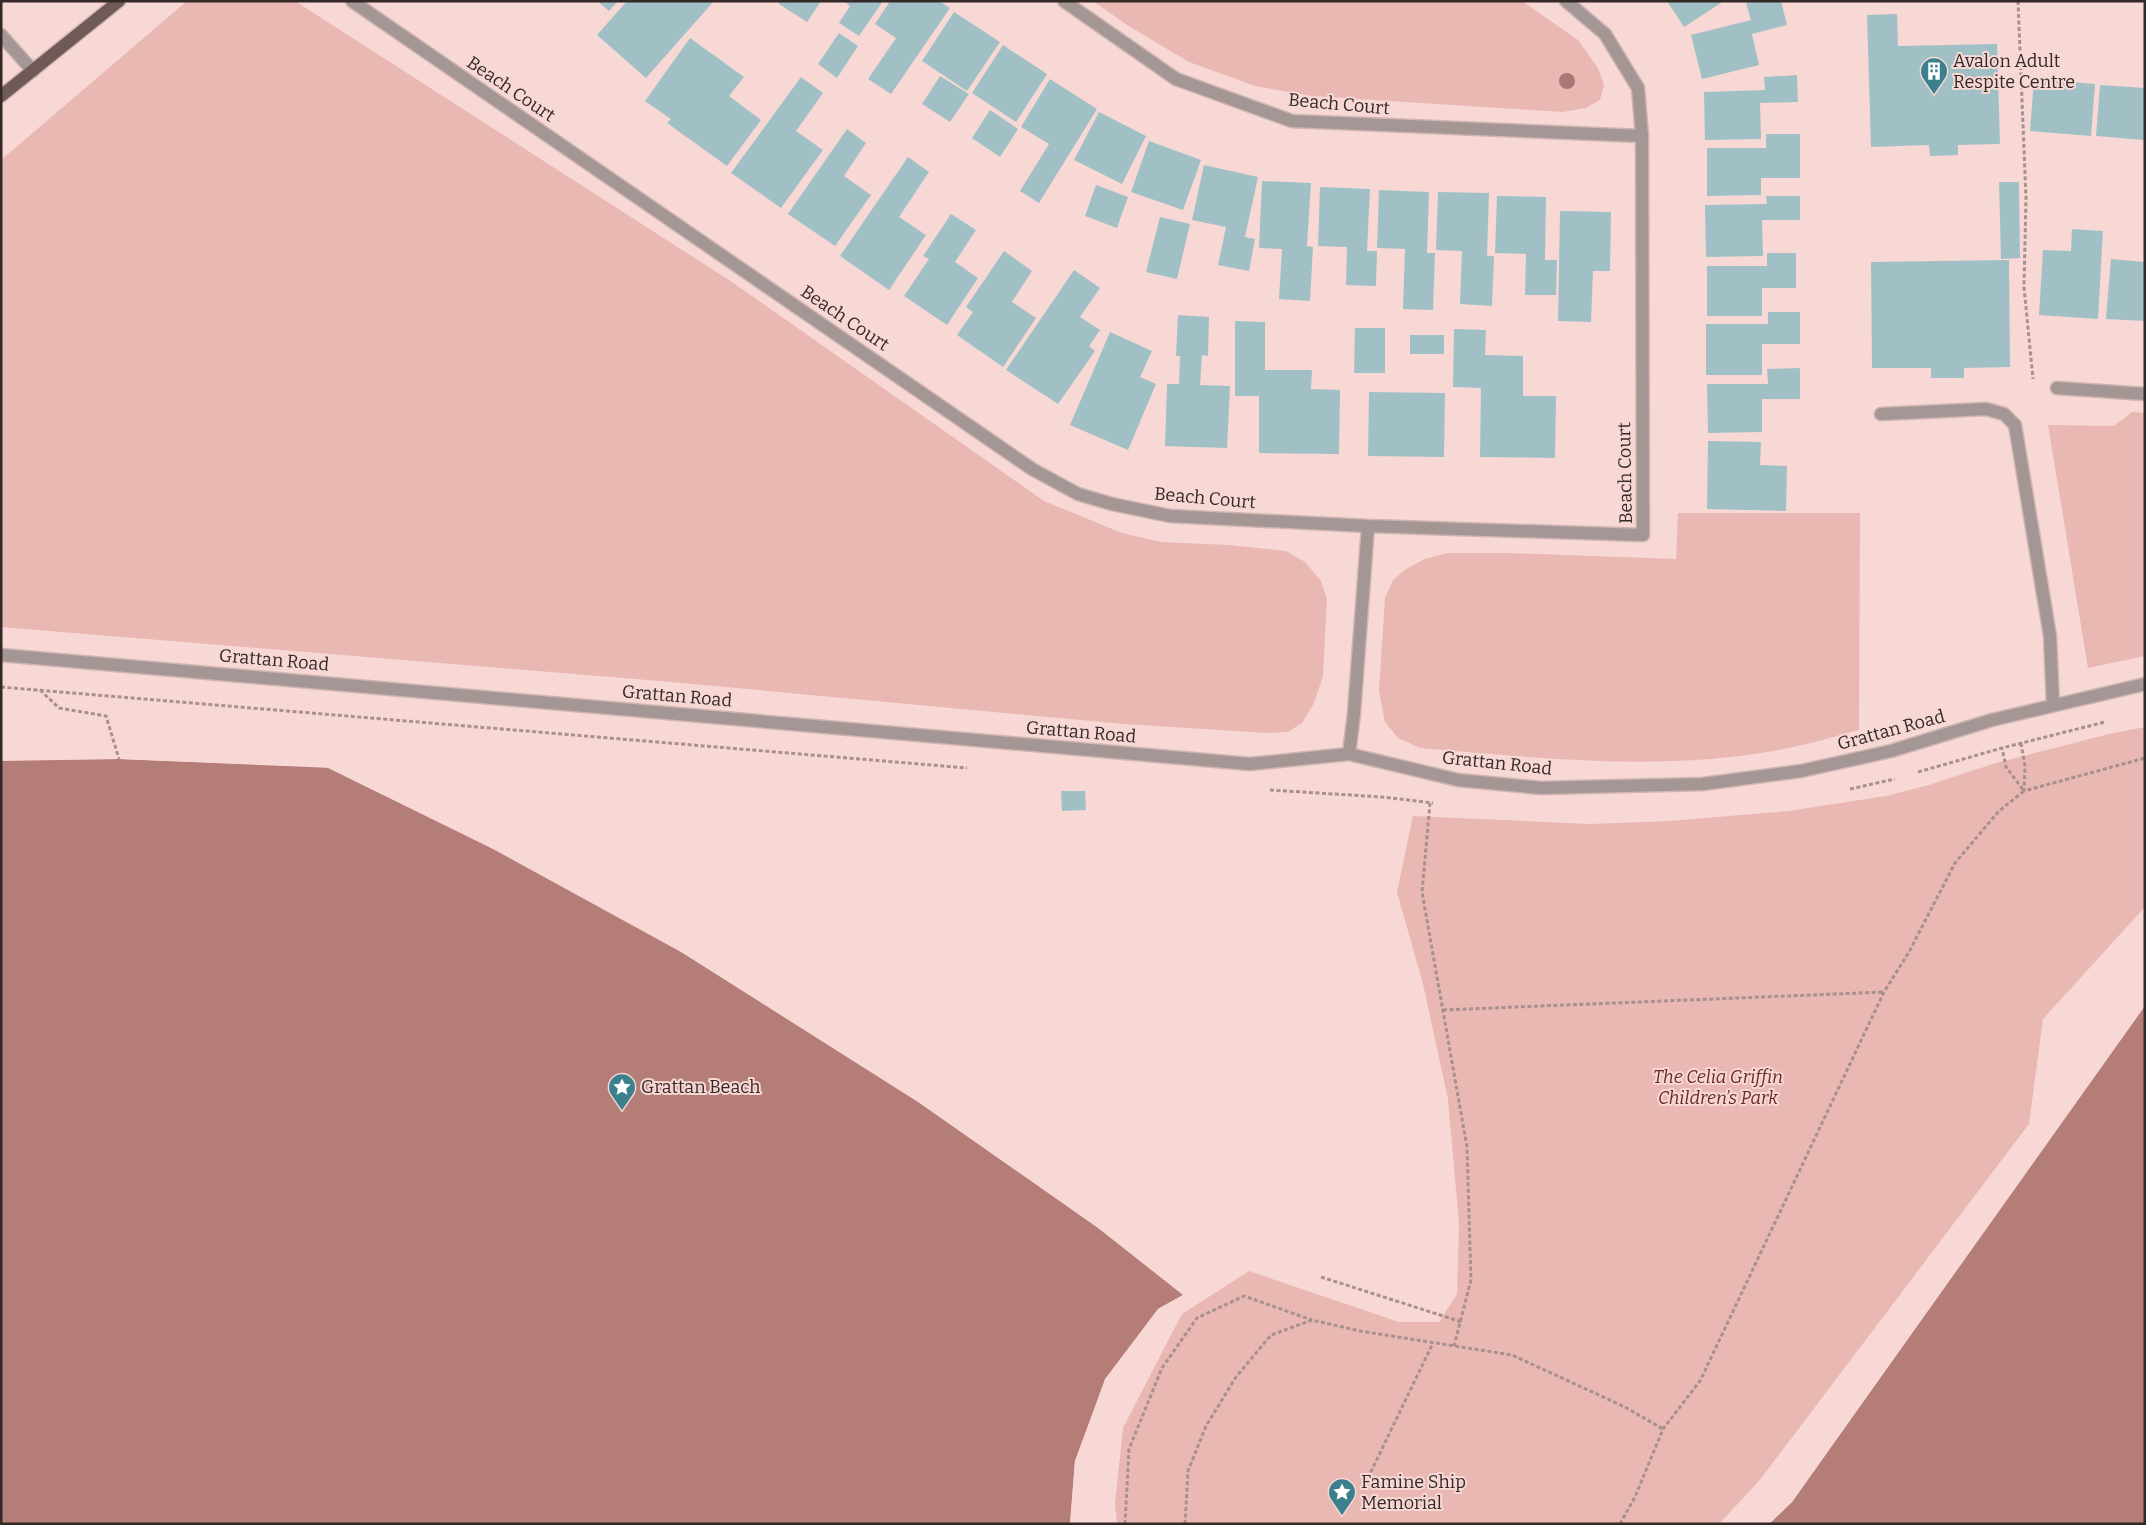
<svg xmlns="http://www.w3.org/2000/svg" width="2146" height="1525" font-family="Bitter,serif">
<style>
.green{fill:#eab8b3}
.water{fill:#b47d78}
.pier{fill:#f7d8d5}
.building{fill:#a1c0c6}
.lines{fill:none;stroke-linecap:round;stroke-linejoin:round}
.minor-casing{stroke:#d0b5b2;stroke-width:15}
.major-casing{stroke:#d0b5b2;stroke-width:15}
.path{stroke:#a7908e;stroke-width:3;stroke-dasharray:4 2.5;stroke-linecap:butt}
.minor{stroke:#a39695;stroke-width:12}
.major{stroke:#6f5a57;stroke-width:12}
.tree{fill:#ab7774}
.labels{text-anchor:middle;stroke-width:4;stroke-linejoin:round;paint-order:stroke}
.poi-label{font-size:18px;fill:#352928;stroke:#f7d8d5;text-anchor:start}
.street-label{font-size:18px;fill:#352928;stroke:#f7d8d5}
.park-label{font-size:18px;font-style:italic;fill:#6d2825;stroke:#f7d8d5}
</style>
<rect width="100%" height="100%" fill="#f7d8d5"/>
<!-- green -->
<path class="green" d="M187,1H295L732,282L1044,501L1122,533L1161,542L1229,545L1286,551L1305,562L1321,581L1327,599L1323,676L1314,703L1302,723L1288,732L1266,733L1124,724L671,682L1,627V160Z
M1093,1H1522L1578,40L1598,68L1604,85L1600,100L1586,108L1563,112L1312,96L1255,86L1189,62L1127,25Z
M2132,412L2145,413V656L2088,668L2048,425L2114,426Z
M1678,513H1860L1859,730C1836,736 1812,743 1789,748C1667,773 1542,758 1420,748L1398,738L1385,722L1379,691L1385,598L1393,580L1406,569L1425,559L1448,553H1507L1676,559Z
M2145,727V907L2043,1019L2029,1124L1759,1481L1719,1524H1117L1115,1503L1123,1428L1174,1329L1182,1314L1249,1271L1399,1322H1439L1457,1294L1459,1224L1448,1099L1423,984L1397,892L1413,816L1590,824L1669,821L1788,811L1886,796L1929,785L1996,763L2109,734Z"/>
<!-- water -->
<path class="water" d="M119,759L326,767L493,849L681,952L918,1102L1098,1228L1183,1295L1158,1309L1105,1379L1075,1461L1070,1524H1V761Z
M2145,1006V1524H1769L1792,1502Z"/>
<!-- pier -->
<path class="pier" d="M119,756L327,765L333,768L119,759L1,760V758Z
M2145,1003L1792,1502L1769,1524H1766L1790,1500Z
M1183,1295L1185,1297L1160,1311L1108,1380L1078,1462L1073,1524H1070L1075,1461L1106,1379L1158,1309Z"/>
<!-- building -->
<path class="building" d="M597,1H618L609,11Z
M627,1L648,2L714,1L646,78L597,35Z
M780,1H821L807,22L779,4Z
M844,1H883L859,36L839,23L850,6Z
M890,1H939L950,8L891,94L868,79L896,38L875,24Z
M1667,1H1724L1684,27Z
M1755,1H1781L1787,25L1752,34L1759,65L1702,79L1691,35L1751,20L1746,3Z
M954,12L1000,42L967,91L922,61Z
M1897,14L1898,46L1997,44L2000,144L1958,145V155L1930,156L1929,145L1871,147L1867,15Z
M839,33L858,46L837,78L818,64Z
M690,38L744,77L729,96L761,120L727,166L667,123L671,119L645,101Z
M1003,45L1047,74L1016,122L972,93Z
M1797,75L1798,102L1760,103L1761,139L1705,140L1704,92L1765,90L1764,77Z
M940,76L969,94L950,122L922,104Z
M801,77L823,93L796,131L823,150L781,208L731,173Z
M1050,79L1097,109L1039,203L1020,191L1049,144L1021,127Z
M2034,79L2095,84L2091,136L2030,131Z
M2100,85L2145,88V140L2096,136Z
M990,110L1018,129L1000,157L972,138Z
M1099,112L1146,136L1122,184L1074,160Z
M847,129L866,143L844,176L871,195L835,246L788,214Z
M1766,134H1800V178H1761V195L1707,196V148H1766Z
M1149,141L1201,160L1183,210L1131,192Z
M908,157L929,172L899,217L926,235L889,290L840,256Z
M1204,165L1258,177L1245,237L1255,239L1249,271L1218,265L1226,227L1192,220Z
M1262,181L1311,183L1307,246L1313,247L1310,301L1279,299L1282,249L1259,248Z
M1999,182H2019L2020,258L2001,259Z
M1096,185L1128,197L1117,228L1085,216Z
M1320,187L1370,189L1367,251H1377L1376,286L1346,285L1347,247L1318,246Z
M1379,190L1429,192L1427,253H1435L1433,310L1403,309L1405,249L1377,248Z
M1438,192L1489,193L1487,256H1494L1492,306L1460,304L1462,251L1436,250Z
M1497,196L1546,197L1545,260H1557L1556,295H1525L1526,254L1495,253Z
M1766,196H1800V220H1762L1763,256L1706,257L1705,205L1767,204Z
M1560,211L1611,212L1610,271H1593L1591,322L1558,321Z
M951,214L976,230L955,262L978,278L947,325L904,296L929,259L923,256Z
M1160,217L1190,224L1177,279L1146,272Z
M2072,229L2103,231L2098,319L2039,315L2043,250L2071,251Z
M1004,251L1032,271L1012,302L1036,318L1003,367L957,335L973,312L966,307Z
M1767,253H1796V288H1762V316H1707V266H1767Z
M2111,259L2145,262V321L2106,319Z
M2009,260L2010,367L1964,368V378H1931V368H1872L1871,262Z
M1074,270L1100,288L1080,317L1100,330L1089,346L1095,351L1058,404L1006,370Z
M1768,312H1800V344H1762V375H1706V324H1768Z
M1178,315L1209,317L1208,356L1202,355L1200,385L1230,386L1227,448L1165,446L1167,384H1179L1180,356H1176Z
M1235,321L1265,322V370H1312L1311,389L1340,390L1339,454L1259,453V396H1235Z
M1355,328H1385V373H1354Z
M1454,329L1486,330L1485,355L1523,356V396H1556L1555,458L1480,457L1481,388L1453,387Z
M1110,332L1152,351L1140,377L1156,384L1128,450L1070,425Z
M1410,335H1444V354H1410Z
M1800,368V399H1762V432L1708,433L1707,384H1768L1767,369Z
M1369,392L1445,393L1444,457L1368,456Z
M1708,441L1761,442L1760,465L1787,466L1786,511L1707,509Z
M1061,791H1085L1086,810L1062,811Z"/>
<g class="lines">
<!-- minor casing -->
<g class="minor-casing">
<path id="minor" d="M352,1L1032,469L1078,494L1112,504L1170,516L1368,526L1643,535L1642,136L1638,88L1605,34L1566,1
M1064,1L1176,79L1292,121L1642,136
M1,35L33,71
M2057,388L2145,394
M1881,414L1986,409L2004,414L2015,425L2050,636L2053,705
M1,655L1250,764L1349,754L1458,780L1541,788L1703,784L1801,771L1891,751L1992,720L2145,684
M1349,754L1354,713L1368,526"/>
</g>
<!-- major casing -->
<g class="major-casing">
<path id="major" d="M1,96L119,1"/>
</g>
<!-- path -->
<path class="path" d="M2018,1L2026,198L2024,287L2033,379
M1,687L967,768
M40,690L59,708L106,716L119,759
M2021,743L2025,766L2024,791L2145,758
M1918,772L2002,748L2105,722
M1850,789L1895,779
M1270,790L1382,797L1433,803
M1430,803L1422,892L1467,1147L1471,1280L1454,1346
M1443,1010L1884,992
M1321,1277L1462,1322
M1365,1484L1433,1343
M1125,1524L1129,1449L1162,1368L1197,1318L1244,1296L1312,1320
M1185,1524L1188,1471L1206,1426L1236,1377L1271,1335L1312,1320L1360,1331L1512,1355L1625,1407L1663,1429
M1620,1524L1635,1497L1663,1429L1700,1381L1884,992L1909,952L1955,863L1999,811L2024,791L2006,767L2002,748"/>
<!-- minor -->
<use href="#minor" class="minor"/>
<!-- major -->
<use href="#major" class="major"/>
</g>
<!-- trees -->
<circle class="tree" cx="1567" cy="81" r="8"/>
<!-- icons -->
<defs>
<g id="building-pin" transform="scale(1.4375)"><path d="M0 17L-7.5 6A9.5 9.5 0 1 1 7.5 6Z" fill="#3b808d" stroke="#f7d8d5"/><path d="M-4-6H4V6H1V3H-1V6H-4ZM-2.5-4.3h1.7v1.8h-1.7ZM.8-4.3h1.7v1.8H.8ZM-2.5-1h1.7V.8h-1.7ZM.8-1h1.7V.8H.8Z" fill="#fff"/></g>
<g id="sight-pin" transform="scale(1.4375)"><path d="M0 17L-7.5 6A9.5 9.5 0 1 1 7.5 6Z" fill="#3b808d" stroke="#f7d8d5"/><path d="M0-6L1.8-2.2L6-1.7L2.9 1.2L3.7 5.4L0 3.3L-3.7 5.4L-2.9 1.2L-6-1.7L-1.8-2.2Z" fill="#fff"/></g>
</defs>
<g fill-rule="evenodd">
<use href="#building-pin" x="1934" y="71"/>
<use href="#sight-pin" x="622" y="1087"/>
<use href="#sight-pin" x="1342" y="1492"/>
</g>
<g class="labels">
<!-- poi labels -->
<g class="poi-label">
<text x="1953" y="67">Avalon Adult<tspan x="1953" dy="21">Respite Centre</tspan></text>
<text x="641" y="1093">Grattan Beach</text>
<text x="1361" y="1488">Famine Ship<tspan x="1361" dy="21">Memorial</tspan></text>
</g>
<!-- street labels -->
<g class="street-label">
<text transform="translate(511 89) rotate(34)" y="6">Beach Court</text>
<text transform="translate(1339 104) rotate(5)" y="6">Beach Court</text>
<text transform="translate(845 318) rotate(34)" y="6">Beach Court</text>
<text transform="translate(1625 473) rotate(-91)" y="6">Beach Court</text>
<text transform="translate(1205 498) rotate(5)" y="6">Beach Court</text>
<text transform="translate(274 660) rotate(5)" y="6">Grattan Road</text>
<text transform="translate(677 696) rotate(5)" y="6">Grattan Road</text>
<text transform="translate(1891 730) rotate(-15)" y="6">Grattan Road</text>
<text transform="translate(1081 732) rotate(5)" y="6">Grattan Road</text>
<text transform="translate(1497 763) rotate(6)" y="6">Grattan Road</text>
</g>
<!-- park labels -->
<g class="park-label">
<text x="1718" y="1083">The Celia Griffin<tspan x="1718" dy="21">Children’s Park</tspan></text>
</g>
</g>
<!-- border -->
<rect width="2146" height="1525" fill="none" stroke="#352928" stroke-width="5"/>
</svg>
